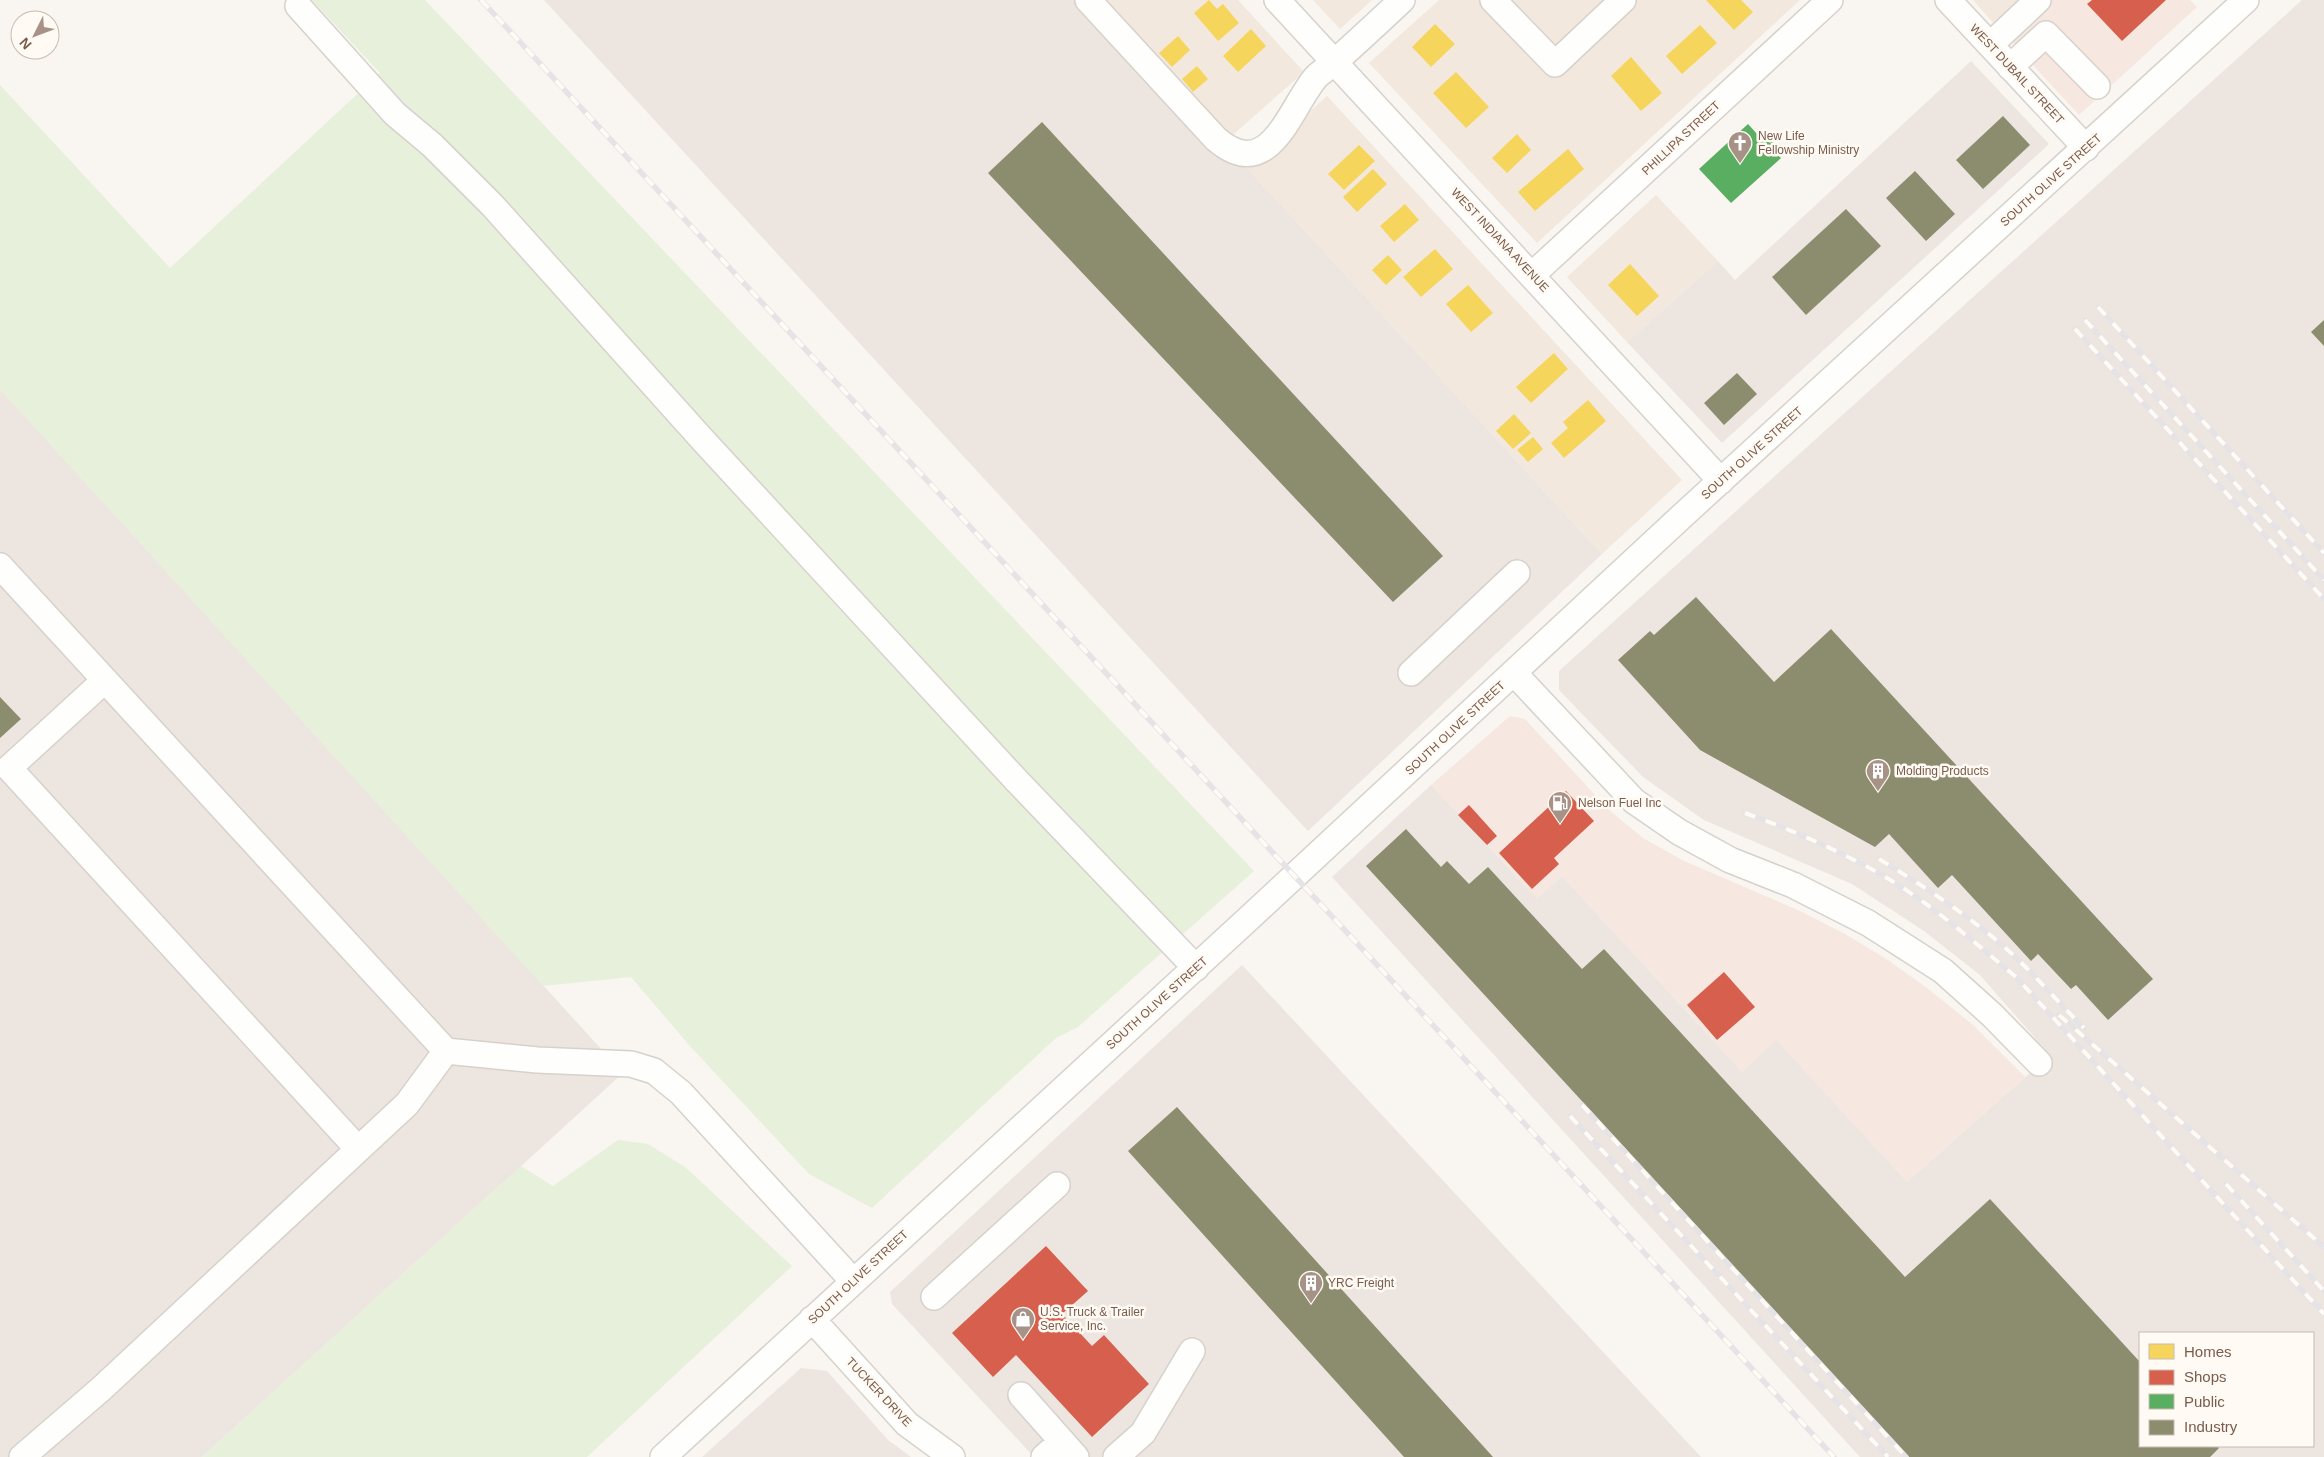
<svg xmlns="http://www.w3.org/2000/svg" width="2324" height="1457" font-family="Arial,sans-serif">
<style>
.residential{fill:#f2e8de}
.commercial{fill:#f6e8e1}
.industrial{fill:#ede5e0;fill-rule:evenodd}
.green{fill:#e7f0db}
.homes{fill:#f6d55c}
.shops{fill:#d6604d}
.public{fill:#5aae61}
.industry{fill:#8c8c6e}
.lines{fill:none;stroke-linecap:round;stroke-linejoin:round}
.minor-casing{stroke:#d7d1cb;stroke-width:28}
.minor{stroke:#fefefd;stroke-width:25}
.rail-casing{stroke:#e6e3e7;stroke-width:5.5}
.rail{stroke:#fffaf3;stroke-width:4;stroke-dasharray:11;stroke-linecap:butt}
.labels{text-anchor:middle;stroke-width:5;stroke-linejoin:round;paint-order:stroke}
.street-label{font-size:12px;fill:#7a5c4d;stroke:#fffaf3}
.poi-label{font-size:12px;fill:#7a5c4d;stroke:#fffaf3;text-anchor:start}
</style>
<rect width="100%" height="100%" fill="#f9f5f0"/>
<!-- residential -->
<path class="residential" d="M1094,0H1238L1304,72L1226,141Z
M1313,0H1372L1340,29Z
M1439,0H1482L1553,76L1635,0H1800L1537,243L1369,63Z
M1504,0H1614L1563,47L1546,45Z
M1973,0H2026L1997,27Z
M1327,96L1682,480L1602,554L1247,168Z
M1656,195L1718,261L1627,342L1567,277Z"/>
<!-- commercial -->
<path class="commercial" d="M2052,0H2190L2197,7L2079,115L2010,40Z
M1510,716L1525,719L1609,810L1643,838L1682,860L1800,911L1845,934L1888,960L1927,988L1973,1025L2025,1077L1907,1182L1776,1041L1742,1072L1562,876L1537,900L1431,785Z"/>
<!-- industrial -->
<path class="industrial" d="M544,0H1080L1227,159L1247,168L1602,554L1308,831Z
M2302,0H2324V1457H1860L1332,877L1431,785L1537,899L1562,876L1742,1072L1776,1040L1907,1182L2050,1055L1980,975L1924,931L1852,884L1704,820L1643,777L1559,690V671ZM2140,1333H2313V1446H2140Z
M1971,61L2049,144L1722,443L1627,342L1718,261L1735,280Z
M0,389L623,1073L202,1457H0Z
M1242,965L1701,1457H1034L892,1304L890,1292Z
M801,1368L827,1371L888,1440L911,1457H702Z"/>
<!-- green -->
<path class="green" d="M312,0H425L1254,871L1078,1027L1056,1038L872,1208L809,1174L689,1045L631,977L543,986L0,389V85L170,268L380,73Z
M618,1140L648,1144L685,1167L792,1266L587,1457H202L521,1166L553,1186Z"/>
<!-- homes -->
<path class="homes" d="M1209,0L1217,9L1223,4L1239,23L1218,41L1194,13Z
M1706,0H1741L1753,12L1734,30Z
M1435,24L1455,44L1431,67L1412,47Z
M1700,25L1717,43L1682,74L1666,56Z
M1251,29L1266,46L1238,72L1223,56Z
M1178,36L1190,50L1172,67L1159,53Z
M1631,57L1662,93L1641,111L1611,76Z
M1197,66L1208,79L1193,92L1182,79Z
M1456,72L1489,107L1466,128L1433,93Z
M1517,134L1531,150L1507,173L1492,158Z
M1359,145L1375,161L1344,190L1328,174Z
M1568,149L1584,169L1535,211L1518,192Z
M1373,169L1387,184L1357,212L1343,197Z
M1405,204L1419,220L1394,242L1380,226Z
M1435,249L1453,269L1421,297L1403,277Z
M1388,255L1402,270L1386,285L1372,270Z
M1630,264L1659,296L1637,316L1608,285Z
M1468,285L1493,313L1471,332L1446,304Z
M1554,353L1568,369L1531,403L1516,387Z
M1588,400L1606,421L1564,458L1551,443L1568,428L1563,422Z
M1514,414L1531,433L1513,449L1496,431Z
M1533,437L1543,449L1528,462L1517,450Z"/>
<!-- shops -->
<path class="shops" d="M2092,0H2166L2122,41L2087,4Z
M1566,791L1594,821L1554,858L1559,864L1532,889L1499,853Z
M1469,805L1497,836L1487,845L1458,815Z
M1724,972L1755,1007L1717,1040L1687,1005Z
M1046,1246L1088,1291L1062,1314L1092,1346L1104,1335L1149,1384L1092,1437L1016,1355L993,1377L952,1333Z"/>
<!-- public -->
<path class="public" d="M1748,124L1758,135L1763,131L1776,146L1772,149L1781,158L1731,203L1699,169Z"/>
<!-- industry -->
<path class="industry" d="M2003,116L2030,145L1983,189L1956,160Z
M1042,122L1443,556L1393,602L988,173Z
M1915,171L1955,214L1926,241L1886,198Z
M1846,209L1881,246L1806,315L1772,277Z
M2324,320V346L2311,332Z
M1737,373L1757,394L1724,425L1704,403Z
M1696,597L1774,682L1831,629L2153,979L2108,1020L2076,985L2071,989L2038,954L2031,961L1952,875L1938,888L1889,834L1875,847L1700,750L1618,660L1650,631L1654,635Z
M0,697L21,719L0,738Z
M1406,829L1441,867L1447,861L1469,884L1488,867L1582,969L1604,949L1905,1277L1990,1199L2140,1362V1446H2217L2219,1448L2210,1457H1909L1366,866Z
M1177,1107L1493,1457H1404L1128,1151Z"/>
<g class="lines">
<!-- minor casing -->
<g class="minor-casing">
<path id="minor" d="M1088,0L1216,139C1270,185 1289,109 1316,77C1322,71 1331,66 1337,60C1359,40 1381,20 1402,0
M1277,0L1721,481
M1493,0L1555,64L1623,0
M1948,0L2086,148
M298,6L395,114L432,145L493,206L701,438L1017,781L1196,968
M1990,45L2038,0
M2010,67L2046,34L2097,86
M1532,275L1830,0
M0,566L446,1051L537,1060L631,1064L654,1071L681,1093L853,1281
M1411,673L1517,573
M1514,673L1634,801L1679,832L1730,860L1793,885L1868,923L1943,971L1992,1015L2039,1063
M105,680L9,768L358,1149
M934,1297L1057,1185
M812,1319L907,1424L952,1457
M1021,1395L1076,1457
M22,1457L101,1389L407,1104L446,1051
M663,1457L1247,920L1681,517L2246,0
M1044,1457L1062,1441
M1116,1457L1143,1433L1192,1351"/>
</g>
<!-- minor -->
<use href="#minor" class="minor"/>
<!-- rail casing -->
<g class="rail-casing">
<path id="rail" d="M481,0L1834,1457
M2098,307L2324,553
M2085,320L2324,580
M2075,329L2324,599
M1745,813C1792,830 1838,850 1882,875C1930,903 1973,941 2016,977L2324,1314
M1879,859C1922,885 1963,912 2001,944C2031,970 2056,1000 2084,1028
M2059,1015L2324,1247
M1582,1105L1906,1457
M1570,1116L1888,1457
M2226,1184L2324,1291"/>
</g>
<!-- rail -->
<use href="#rail" class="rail"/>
</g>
<!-- icons -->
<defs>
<g id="church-pin" transform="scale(1.25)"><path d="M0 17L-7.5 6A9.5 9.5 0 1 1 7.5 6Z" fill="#a69286" stroke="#fffaf3"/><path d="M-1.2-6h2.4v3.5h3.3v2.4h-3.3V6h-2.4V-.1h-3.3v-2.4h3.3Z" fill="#fff"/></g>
<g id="building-pin" transform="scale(1.25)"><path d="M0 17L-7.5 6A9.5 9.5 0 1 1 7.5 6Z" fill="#a69286" stroke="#fffaf3"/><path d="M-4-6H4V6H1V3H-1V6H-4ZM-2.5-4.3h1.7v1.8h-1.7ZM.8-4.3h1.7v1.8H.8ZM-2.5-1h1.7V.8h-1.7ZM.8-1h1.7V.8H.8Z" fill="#fff"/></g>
<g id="fuel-pin" transform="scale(1.25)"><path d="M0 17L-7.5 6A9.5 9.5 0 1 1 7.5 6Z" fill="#a69286" stroke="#fffaf3"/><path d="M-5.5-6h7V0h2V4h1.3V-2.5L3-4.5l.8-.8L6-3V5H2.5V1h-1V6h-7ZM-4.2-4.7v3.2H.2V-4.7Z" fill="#fff"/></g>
<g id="shop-pin" transform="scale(1.25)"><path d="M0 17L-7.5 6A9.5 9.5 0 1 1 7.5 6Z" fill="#a69286" stroke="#fffaf3"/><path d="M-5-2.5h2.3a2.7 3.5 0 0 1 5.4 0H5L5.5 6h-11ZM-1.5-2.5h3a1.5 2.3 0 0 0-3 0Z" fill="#fff"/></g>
</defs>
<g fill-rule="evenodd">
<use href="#church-pin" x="1740" y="143"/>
<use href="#building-pin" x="1878" y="771"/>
<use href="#fuel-pin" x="1560" y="803"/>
<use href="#building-pin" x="1311" y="1283"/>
<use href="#shop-pin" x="1023" y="1319"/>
</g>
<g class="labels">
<!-- street labels -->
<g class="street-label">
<text transform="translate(2017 74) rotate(47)" y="4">WEST DUBAIL STREET</text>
<text transform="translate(1681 138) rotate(-43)" y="4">PHILLIPA STREET</text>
<text transform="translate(2051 180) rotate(-42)" y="4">SOUTH OLIVE STREET</text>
<text transform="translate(1500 240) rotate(47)" y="4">WEST INDIANA AVENUE</text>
<text transform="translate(1752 453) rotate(-42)" y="4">SOUTH OLIVE STREET</text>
<text transform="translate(1455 728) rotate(-43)" y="4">SOUTH OLIVE STREET</text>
<text transform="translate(1157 1003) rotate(-42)" y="4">SOUTH OLIVE STREET</text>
<text transform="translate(858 1277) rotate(-43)" y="4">SOUTH OLIVE STREET</text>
<text transform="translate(879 1392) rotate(47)" y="4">TUCKER DRIVE</text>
</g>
<!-- poi labels -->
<g class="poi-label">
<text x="1758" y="140">New Life<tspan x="1758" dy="14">Fellowship Ministry</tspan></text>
<text x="1896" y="775">Molding Products</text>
<text x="1578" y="807">Nelson Fuel Inc</text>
<text x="1328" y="1287">YRC Freight</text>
<text x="1040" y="1316">U.S. Truck &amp; Trailer<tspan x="1040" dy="14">Service, Inc.</tspan></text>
</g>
</g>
<!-- legend -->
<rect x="2139" y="1332" width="175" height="115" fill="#fffaf3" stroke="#cabbb1"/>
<rect x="2149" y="1344" width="25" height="15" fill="#f6d55c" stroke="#cabbb1"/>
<text x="2184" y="1357" font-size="15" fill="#7a5c4d">Homes</text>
<rect x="2149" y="1370" width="25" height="15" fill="#d6604d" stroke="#cabbb1"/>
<text x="2184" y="1382" font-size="15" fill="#7a5c4d">Shops</text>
<rect x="2149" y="1394" width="25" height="15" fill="#5aae61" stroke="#cabbb1"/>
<text x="2184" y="1407" font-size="15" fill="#7a5c4d">Public</text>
<rect x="2149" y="1420" width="25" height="15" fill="#8c8c6e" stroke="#cabbb1"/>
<text x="2184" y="1432" font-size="15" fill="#7a5c4d">Industry</text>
<!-- north arrow -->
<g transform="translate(35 35) rotate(228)"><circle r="24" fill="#fffaf3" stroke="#cabbb1"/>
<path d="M0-4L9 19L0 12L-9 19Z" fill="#a69286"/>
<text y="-8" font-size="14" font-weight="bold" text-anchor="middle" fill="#7a5c4d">N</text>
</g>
</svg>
